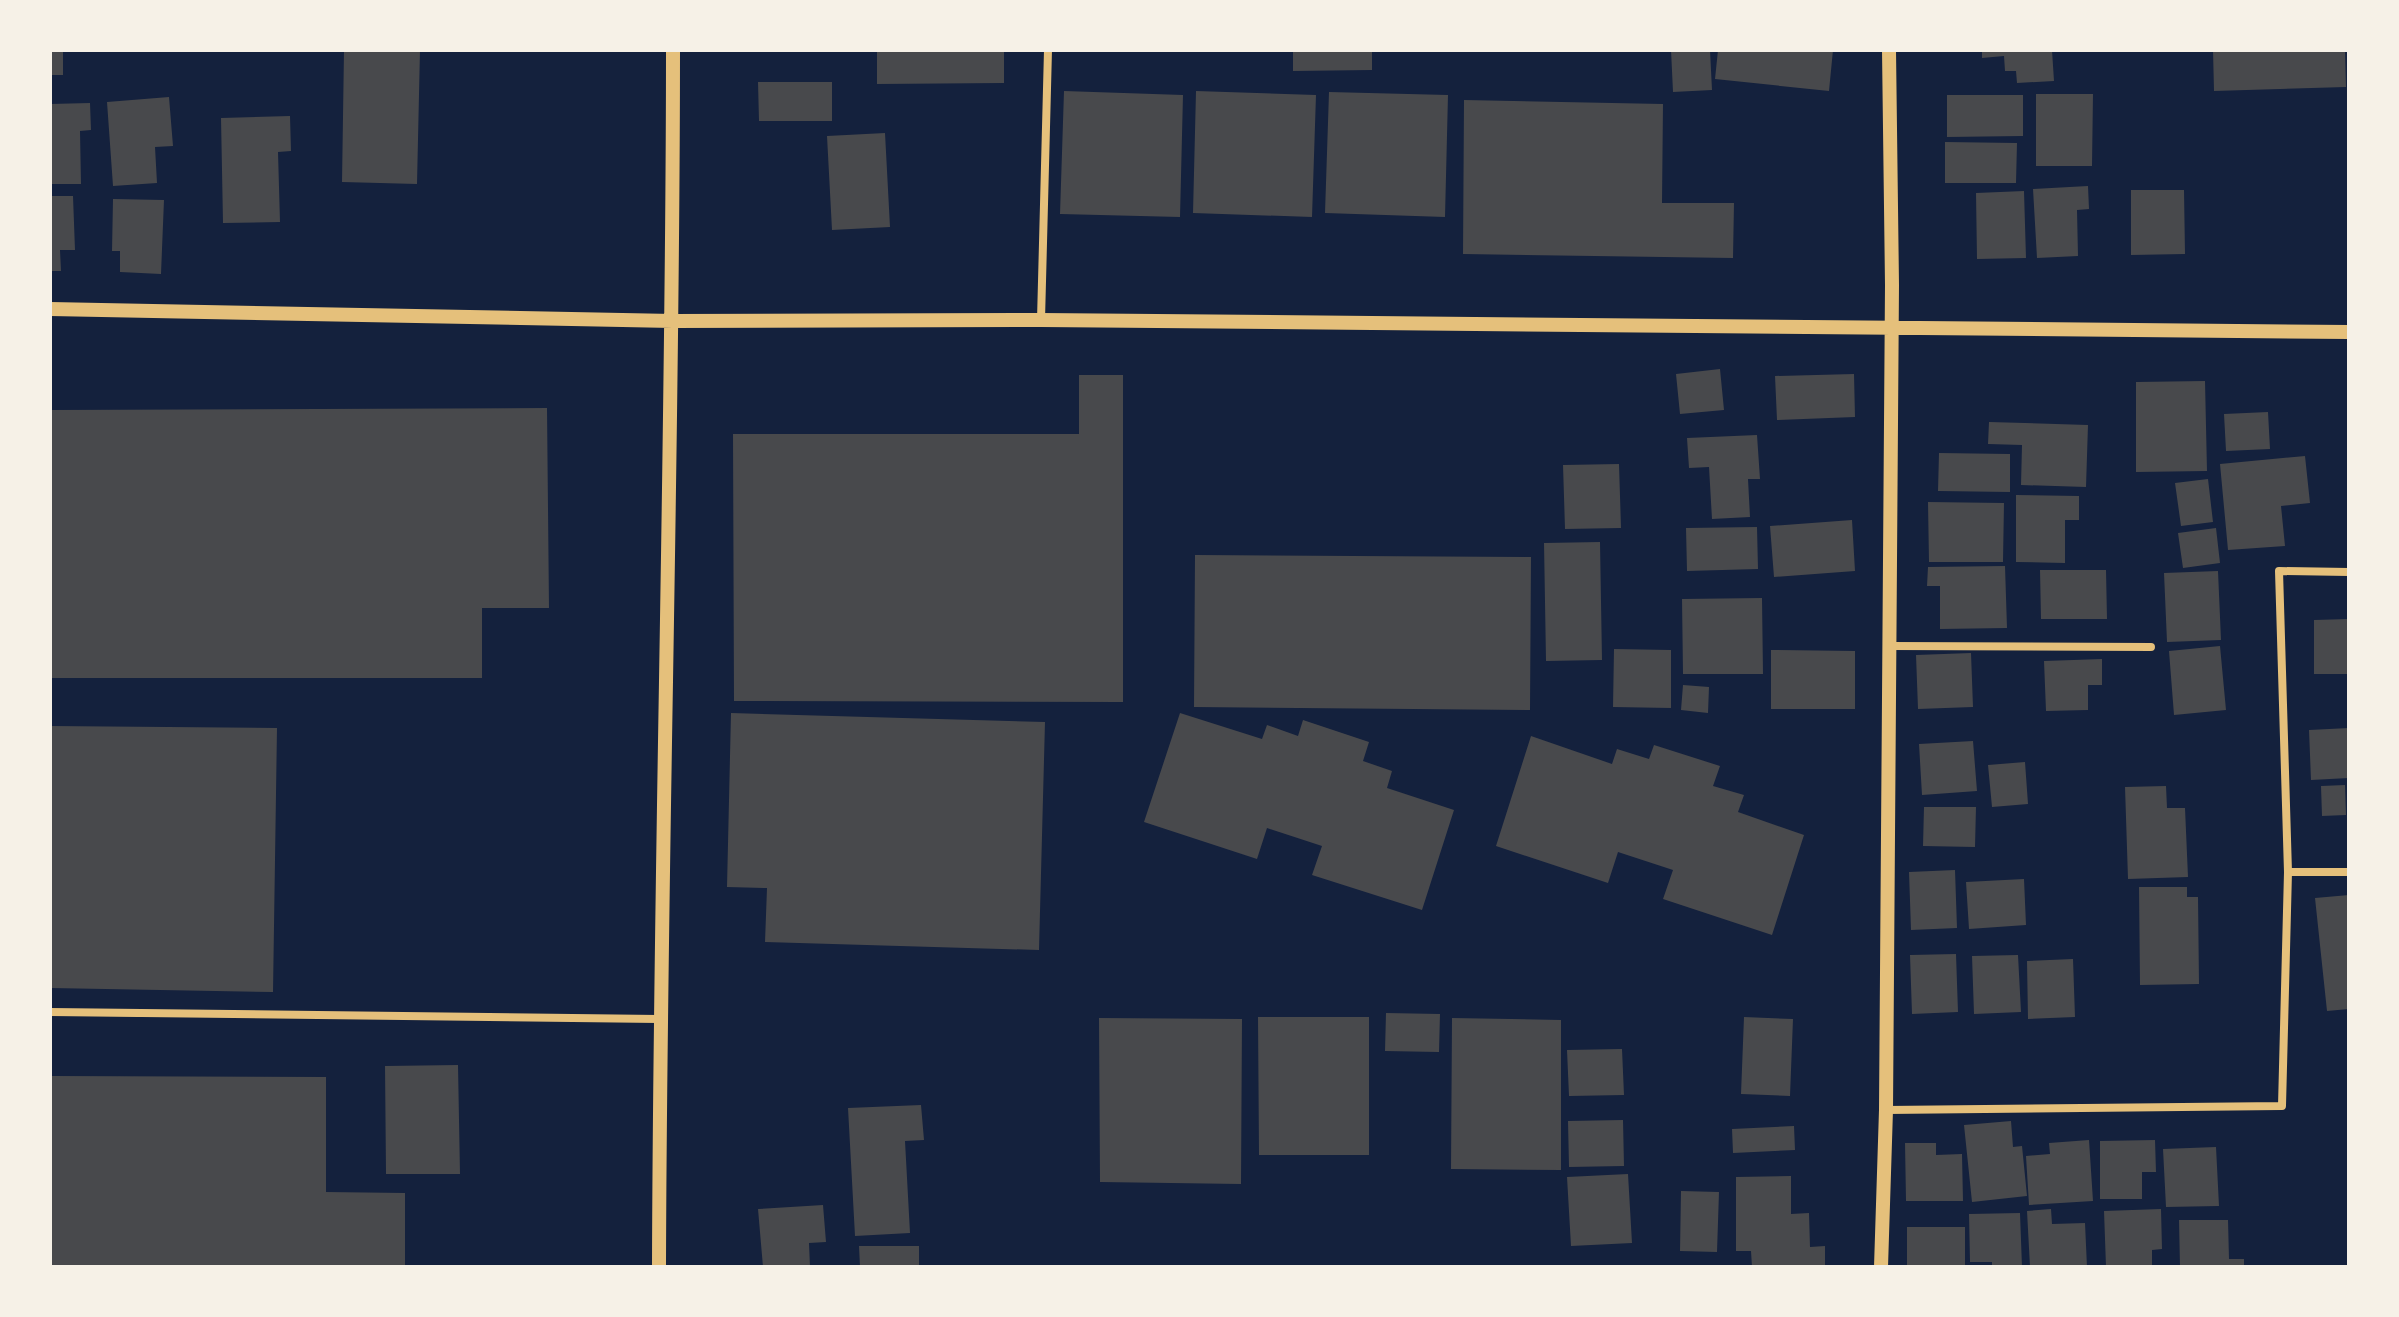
<svg xmlns="http://www.w3.org/2000/svg" width="2399" height="1317" font-family="'Roboto Condensed',sans-serif">
<style>
.building{fill:#48494c}
.lines{fill:none;stroke-linecap:round;stroke-linejoin:round}
.minor{stroke:#e5c07b;stroke-width:8}
.tertiary{stroke:#e5c07b;stroke-width:14}
</style>
<rect width="100%" height="100%" fill="#14213d"/>
<!-- building -->
<path class="building" d="M344,50H420L417,184L342,182Z
M877,50H1004V83L877,84Z
M1293,50H1372V70L1293,71Z
M1671,50H1710L1712,90L1673,92Z
M1718,50H1833L1829,91L1715,79Z
M1982,50H2052L2054,81L2017,83L2016,71H2005L2004,56L1982,58Z
M2213,50H2345L2346,87L2214,91Z
M50,51H63V75H50Z
M758,82H832V121H759Z
M1064,91L1183,95L1180,217L1060,214Z
M1196,91L1316,95L1312,217L1193,213Z
M1329,92L1448,95L1445,217L1325,213Z
M2036,94H2093L2092,166H2036Z
M1947,95H2023V136L1947,137Z
M169,97L173,146L155,147L157,183L113,186L107,102Z
M1464,100L1663,104L1662,203H1734L1733,258L1463,254Z
M90,103L91,130L80,131L81,184H50V104Z
M290,116L291,151L278,152L280,222L223,223L221,118Z
M885,133L890,227L832,230L827,136Z
M1945,142L2017,143L2016,183H1945Z
M2088,186L2089,209L2077,210L2078,256L2037,258L2033,189Z
M2131,190H2184L2185,254L2131,255Z
M2024,191L2026,258L1977,259L1976,193Z
M50,196H73L75,250H60L61,271H50Z
M113,199L164,200L161,274L120,272V251H112Z
M1720,369L1724,410L1680,414L1676,374Z
M1854,374L1855,417L1777,420L1775,376Z
M1079,375H1123V702L734,701L733,434H1079Z
M2205,381L2207,471L2136,472V382Z
M547,408L549,608H482V678H50V410Z
M2268,412L2270,449L2226,451L2224,414Z
M1989,422L2088,425L2086,487L2021,485L2022,445L1988,444Z
M1757,435L1760,479H1748L1750,517L1712,519L1709,467L1689,468L1687,438Z
M1939,453L2010,454V492L1938,491Z
M2305,456L2310,503L2281,506L2285,546L2228,550L2220,464Z
M1619,464L1621,528L1565,529L1563,465Z
M2208,479L2213,522L2181,526L2175,483Z
M2016,495L2079,496V520H2065V563L2016,562Z
M1928,502L2004,503L2003,562H1929Z
M1852,520L1855,571L1774,577L1770,526Z
M1757,527L1758,569L1687,571L1686,528Z
M2216,528L2220,563L2183,568L2178,533Z
M1600,542L1602,660L1546,661L1544,543Z
M1195,555L1531,557L1530,710L1194,707Z
M2005,566L2007,628L1940,629V586H1927L1928,567Z
M2040,570H2106L2107,619H2041Z
M2218,571L2221,640L2167,642L2164,573Z
M1762,598L1763,674H1683L1682,599Z
M2349,619V674H2314V620Z
M2220,646L2226,710L2174,715L2169,651Z
M1614,649L1671,650V708L1613,707Z
M1771,650L1855,651V709H1771Z
M1971,653L1973,707L1918,709L1916,655Z
M2102,659V685H2088V710L2046,711L2044,661Z
M1683,685L1709,687L1708,713L1681,710Z
M731,713L1045,722L1039,950L765,942L767,888L727,887Z
M1180,713L1262,739L1267,725L1298,736L1303,720L1369,742L1363,761L1392,771L1387,788L1454,810L1422,910L1312,875L1322,846L1267,828L1257,859L1144,822Z
M50,726L277,728L273,992L50,988Z
M2349,728V778L2311,780L2309,730Z
M1531,736L1612,764L1617,749L1649,759L1654,745L1720,766L1713,786L1744,795L1738,812L1804,835L1772,935L1663,899L1673,870L1618,852L1608,883L1496,846Z
M1973,741L1977,791L1922,795L1919,744Z
M2025,762L2028,804L1992,807L1988,765Z
M2345,785L2346,815L2322,816L2321,786Z
M2166,786L2167,808H2185L2188,877L2128,879L2125,787Z
M1924,807H1976L1975,847L1923,846Z
M1955,870L1957,928L1911,930L1909,872Z
M2024,879L2026,925L1969,929L1966,882Z
M2139,887H2187V897H2198L2199,984L2140,985Z
M2349,895V1009L2327,1011L2315,898Z
M1956,954L1958,1012L1912,1014L1910,955Z
M2018,955L2021,1012L1974,1014L1972,956Z
M2073,959L2075,1017L2028,1019L2027,961Z
M1386,1013L1440,1014L1439,1052L1385,1051Z
M1258,1017H1369V1155H1259Z
M1744,1017L1793,1019L1790,1096L1741,1094Z
M1099,1018L1242,1019L1241,1184L1100,1182Z
M1452,1018L1561,1020V1170L1451,1169Z
M1622,1049L1624,1095L1569,1096L1567,1050Z
M458,1065L460,1174H386L385,1066Z
M50,1076L326,1077V1192L405,1193V1267H50Z
M921,1105L924,1140L905,1141L910,1233L855,1236L848,1108Z
M1623,1120L1624,1166L1569,1167L1568,1121Z
M2011,1121L2013,1147L2022,1146L2027,1196L1972,1202L1964,1125Z
M1794,1126L1795,1150L1733,1153L1732,1129Z
M2089,1140L2093,1201L2029,1205L2026,1156L2050,1154L2049,1143Z
M2155,1140L2156,1172H2142V1199H2100V1141Z
M1905,1143H1936V1155L1962,1154L1963,1201H1906Z
M2216,1147L2219,1206L2166,1207L2163,1149Z
M1628,1174L1632,1243L1571,1246L1567,1177Z
M1791,1176V1214L1809,1213L1810,1247L1825,1246V1267H1752L1751,1251H1736V1177Z
M1681,1191L1719,1192L1717,1252L1680,1251Z
M823,1205L826,1242L809,1243L810,1267H763L758,1209Z
M2051,1209L2052,1224L2085,1223L2087,1267H2030L2027,1211Z
M2161,1209L2162,1249L2152,1250V1267H2106L2104,1211Z
M2020,1213L2022,1267H1992V1262H1970L1969,1214Z
M2179,1220H2228L2229,1259H2244V1267H2180Z
M1907,1227H1965V1267H1907Z
M859,1246H919V1267H860Z"/>
<g class="lines">
<!-- minor -->
<path class="minor" d="M1041,320L1048,50
M1889,646L2151,647
M2288,872H2349
M50,1012L659,1019
M1886,1110L2282,1106L2288,872L2279,571L2349,572"/>
<!-- tertiary -->
<path class="tertiary" d="M50,309L673,321L1041,320L2349,332
M659,1267C660,861 673,456 673,50
M1881,1267L1886,1110L1892,285L1889,50"/>
</g>
<!-- border -->
<rect width="2399" height="1317" fill="none" stroke="#f6f1e7" stroke-width="104"/>
</svg>
